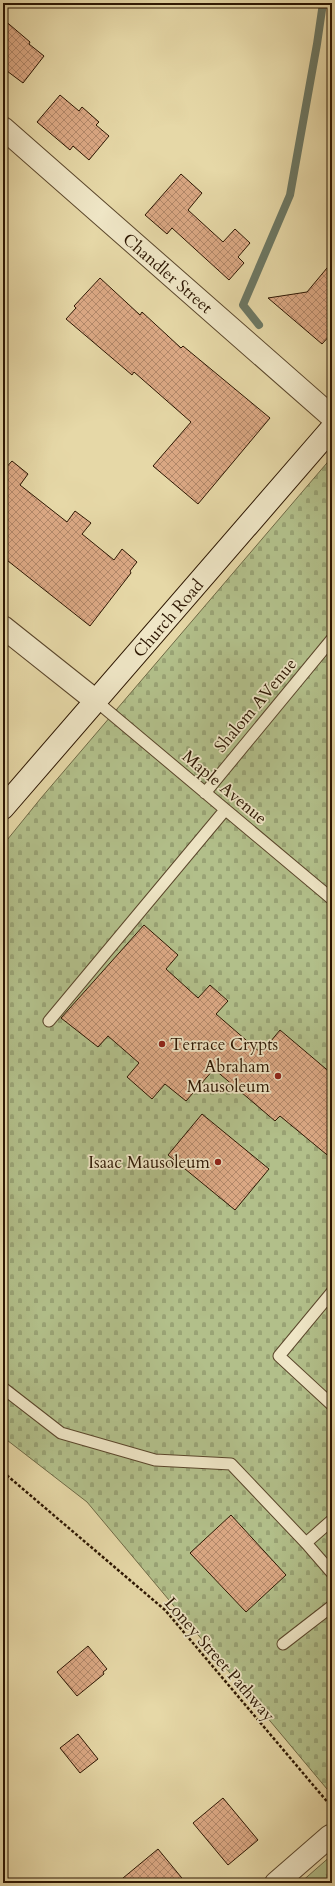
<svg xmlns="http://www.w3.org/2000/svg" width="335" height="1886" font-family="Cardo,serif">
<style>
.grass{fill:url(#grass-tufts);stroke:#6f6a46}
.cemetery{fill:url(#cemetery-stones);stroke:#6f6a46}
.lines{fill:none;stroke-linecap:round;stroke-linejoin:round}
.stream{stroke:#6c7864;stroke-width:8}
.building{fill:url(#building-cross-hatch);stroke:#2c1602}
.lane-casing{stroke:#5a462b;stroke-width:13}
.street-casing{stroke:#5a462b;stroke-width:24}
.secondary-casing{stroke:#2c1602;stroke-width:24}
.path{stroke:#2c1602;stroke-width:2.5;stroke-dasharray:3 2;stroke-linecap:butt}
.lane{stroke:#efe6c6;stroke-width:11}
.street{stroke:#efe6c6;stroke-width:22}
.secondary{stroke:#efe6c6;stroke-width:22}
.poi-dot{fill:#8f2418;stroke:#efe6c6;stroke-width:1.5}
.labels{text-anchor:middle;stroke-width:3.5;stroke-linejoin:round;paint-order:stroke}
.street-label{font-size:17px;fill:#2c1602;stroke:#efe6c6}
.poi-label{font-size:17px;fill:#2c1602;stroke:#efe6c6;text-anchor:end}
</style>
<defs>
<pattern id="grass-tufts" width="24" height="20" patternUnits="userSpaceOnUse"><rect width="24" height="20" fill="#b2bf8a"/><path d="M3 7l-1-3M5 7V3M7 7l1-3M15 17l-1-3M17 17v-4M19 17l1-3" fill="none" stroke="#99a375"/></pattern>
<pattern id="cemetery-stones" width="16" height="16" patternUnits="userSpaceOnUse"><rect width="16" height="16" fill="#b2bf8a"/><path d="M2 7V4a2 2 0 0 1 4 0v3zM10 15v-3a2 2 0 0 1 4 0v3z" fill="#99a375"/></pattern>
<pattern id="building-cross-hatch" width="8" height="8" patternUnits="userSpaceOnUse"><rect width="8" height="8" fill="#dca985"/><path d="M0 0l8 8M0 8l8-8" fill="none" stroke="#b3896b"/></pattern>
</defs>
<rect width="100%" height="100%" fill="#e6d8a7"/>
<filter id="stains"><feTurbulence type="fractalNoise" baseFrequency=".005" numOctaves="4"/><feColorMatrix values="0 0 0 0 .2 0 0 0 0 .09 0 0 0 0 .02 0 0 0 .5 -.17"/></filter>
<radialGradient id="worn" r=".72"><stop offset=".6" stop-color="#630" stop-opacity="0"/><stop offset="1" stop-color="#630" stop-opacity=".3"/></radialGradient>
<!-- grass -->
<path class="grass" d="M332,1855V1883H300Z"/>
<!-- cemetery -->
<path class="cemetery" d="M332,457V1795L87,1502L3,1437V845L41,798Z"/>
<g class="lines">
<!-- stream -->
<path class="stream" d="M259,325L243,305L290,195L317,44L323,3"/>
</g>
<!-- building -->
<path class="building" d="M3,19L30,42L29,44L44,56L23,83L3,68Z
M60,95L79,111L82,107L99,122L96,125L109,136L89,160L73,146L70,150L37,122Z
M181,174L202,193L188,210L223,242L235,229L250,243L238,257L244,263L229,280L172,228L167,234L145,215Z
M332,262V333L322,344L268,298L307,292Z
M100,278L140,315L142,312L181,348L183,346L270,418L198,504L153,466L191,422L134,372L132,375L66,319L76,308L74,306Z
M12,461L28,474L20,485L39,500L67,522L75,511L91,523L82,534L114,560L122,549L137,562L130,571L131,573L90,626L3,557V471Z
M144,925L178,955L166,969L198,998L210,985L228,1001L216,1014L261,1053L280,1030L332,1074V1159L280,1116L275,1121L214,1069L186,1101L165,1084L152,1099L127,1077L139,1063L108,1036L98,1047L61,1018Z
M202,1114L269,1169L235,1210L168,1155Z
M231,1515L286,1575L246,1612L190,1553Z
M88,1646L107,1669L103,1672L104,1674L77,1696L57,1672Z
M78,1734L98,1759L80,1773L60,1748Z
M223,1798L258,1840L228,1865L193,1823Z
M158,1849L186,1883H117Z"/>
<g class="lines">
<!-- lane casing -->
<g class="lane-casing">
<path id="lane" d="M96,701L332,899
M205,793L332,639
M49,1021L225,810
M332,1292L279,1356L332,1405
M3,1388L61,1433L155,1460L231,1464L306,1543L332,1573
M306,1543L332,1520
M283,1644L332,1606"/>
</g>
<!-- street casing -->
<g class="street-casing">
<path id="street" d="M3,128L332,417
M3,627L96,701
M276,1883L330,1836"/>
</g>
<!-- secondary casing -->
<g class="secondary-casing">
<path id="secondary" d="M3,808L332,428"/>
</g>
<!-- path -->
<path class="path" d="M3,1472L165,1610L330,1805V1812"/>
<!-- lane -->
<use href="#lane" class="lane"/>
<!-- street -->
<use href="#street" class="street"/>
<!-- secondary -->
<use href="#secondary" class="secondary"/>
</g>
<!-- markers -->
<g class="poi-dot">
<circle cx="162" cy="1044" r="4"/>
<circle cx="278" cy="1076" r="4"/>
<circle cx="218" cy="1162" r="4"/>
</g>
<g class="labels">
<!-- street labels -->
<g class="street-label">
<text transform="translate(168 273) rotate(41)" y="6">Chandler Street</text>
<text transform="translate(168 618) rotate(-49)" y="6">Church Road</text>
<text transform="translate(255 705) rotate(-50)" y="6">Shalom AVenue</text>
<text transform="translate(225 787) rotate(40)" y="6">Maple Avenue</text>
<text transform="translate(220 1659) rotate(49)" y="6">Loney Street Pathway</text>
</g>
<!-- poi labels -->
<g class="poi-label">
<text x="170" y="1050" text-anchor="start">Terrace Crypts</text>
<text x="270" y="1072">Abraham<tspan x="270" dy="20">Mausoleum</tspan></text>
<text x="210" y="1168">Isaac Mausoleum</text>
</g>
</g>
<!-- margin -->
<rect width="335" height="1886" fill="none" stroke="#e6d8a7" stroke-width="16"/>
<rect x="4" y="4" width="327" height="1878" fill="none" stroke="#2c1602" stroke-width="2"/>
<rect x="8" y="8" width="319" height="1870" fill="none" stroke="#2c1602"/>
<rect width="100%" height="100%" filter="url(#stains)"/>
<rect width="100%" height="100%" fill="url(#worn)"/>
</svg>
